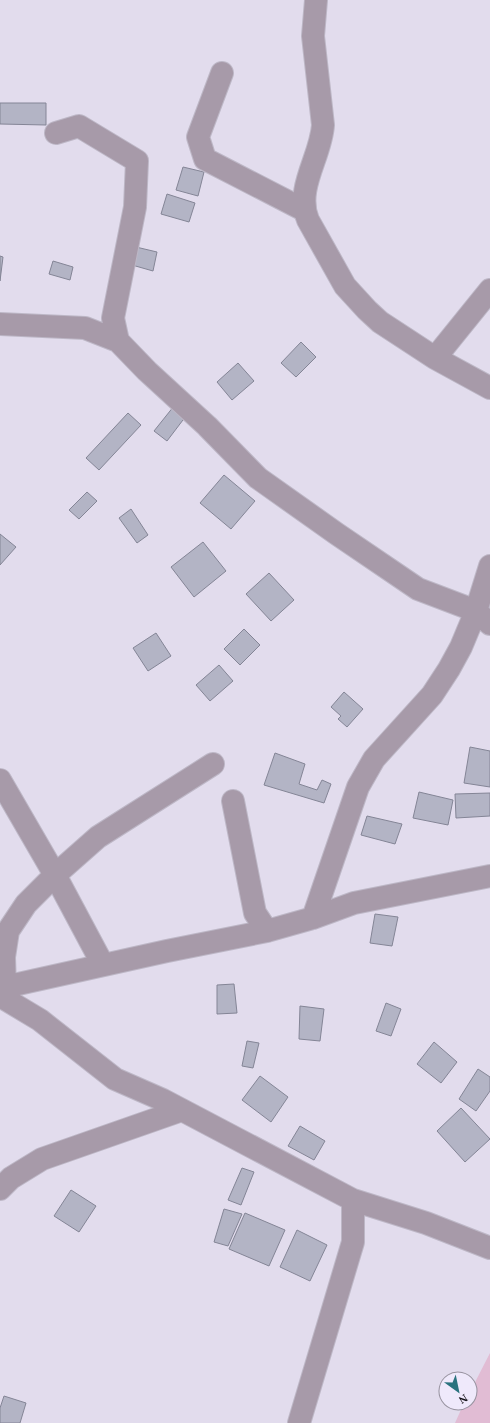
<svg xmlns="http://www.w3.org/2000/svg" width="490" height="1423" font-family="Georgia,serif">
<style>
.green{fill:#e1bcd4}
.building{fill:#b3b4c5;stroke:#848596}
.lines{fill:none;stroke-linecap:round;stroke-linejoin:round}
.minor-casing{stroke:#bdb7c6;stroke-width:24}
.minor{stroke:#a79aa9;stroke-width:22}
</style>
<rect width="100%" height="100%" fill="#e2dced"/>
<!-- green -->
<path class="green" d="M490,1353V1423H455L464,1403H470V1392Z"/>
<!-- building -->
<path class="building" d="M0,103H46V125L0,124Z
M183,167L204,172L198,196L176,190Z
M167,194L195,203L189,222L161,214Z
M136,247L157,252L153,271L132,265Z
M0,256L3,257L0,281Z
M53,261L73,267L70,280L49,274Z
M301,342L316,357L296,377L281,363Z
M238,363L254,381L232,400L217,382Z
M174,406L186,416L167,441L154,431Z
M128,413L141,425L99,470L86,458Z
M224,475L255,501L231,529L200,503Z
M87,492L97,501L79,519L69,510Z
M131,509L148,535L137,543L119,518Z
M0,534L16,547L0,565Z
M203,542L226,571L194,597L171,567Z
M269,573L294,600L271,621L246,594Z
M244,629L260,645L240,665L224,649Z
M156,633L171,656L148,671L133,648Z
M219,665L233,681L210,701L196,685Z
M344,692L363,709L347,727L338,719L341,716L331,707Z
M470,747L490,751V787L464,783Z
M275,753L305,764L299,784L317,790L322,780L331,784L324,803L264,785Z
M419,792L453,800L448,825L413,818Z
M490,793V816L456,818L455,794Z
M367,816L402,824L395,844L361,835Z
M375,914L398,917L392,946L370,943Z
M234,984L237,1013L217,1014V985Z
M386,1003L401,1009L391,1036L376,1031Z
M300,1006L324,1009L320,1041L299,1039Z
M247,1041L259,1043L253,1068L242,1066Z
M434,1042L457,1062L441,1083L417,1064Z
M478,1069L490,1077V1091L476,1111L459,1099Z
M260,1076L288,1097L271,1122L242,1100Z
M461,1108L490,1139L465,1162L437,1131Z
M300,1126L325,1141L314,1160L288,1146Z
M242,1168L254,1172L241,1205L228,1200Z
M71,1190L96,1206L79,1232L54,1216Z
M224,1209L242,1214L228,1246L214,1242Z
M245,1213L285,1230L269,1266L229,1249Z
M297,1230L327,1245L310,1281L280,1267Z
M4,1396L26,1403L20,1423H0V1408Z"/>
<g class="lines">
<!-- minor casing -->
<g class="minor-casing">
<path id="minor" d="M316,0L313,36L323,125C321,157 295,188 308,220L345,286L367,310L380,322L435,358L490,388
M222,73L198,137L205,159L304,210
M56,133L79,126L137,161L135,207L113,318L118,341
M0,324L85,328L118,341L147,371L207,426L258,478L337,534L418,589L476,611L490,624
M435,358L490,290
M0,780L55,875L103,965
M233,801L255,913L267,931
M313,918L358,787L374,759L432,695L449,669L461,647L476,611L490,566
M5,987L4,957L8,931L26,904L55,875L98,837L213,764
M0,988L167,951L267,931L313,918L354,903L490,876
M0,996L40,1020L115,1079L163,1100L353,1200L426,1223L490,1248
M0,1189L11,1178L42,1159L182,1110
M299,1423L353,1242V1200"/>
</g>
<!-- minor -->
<use href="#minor" class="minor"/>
</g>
<!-- north arrow -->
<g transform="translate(458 1391) rotate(147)"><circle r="19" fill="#efe9fb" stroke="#97929f"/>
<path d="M0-3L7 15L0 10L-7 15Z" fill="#2a727e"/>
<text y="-6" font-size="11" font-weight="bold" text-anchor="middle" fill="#131016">N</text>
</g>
</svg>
